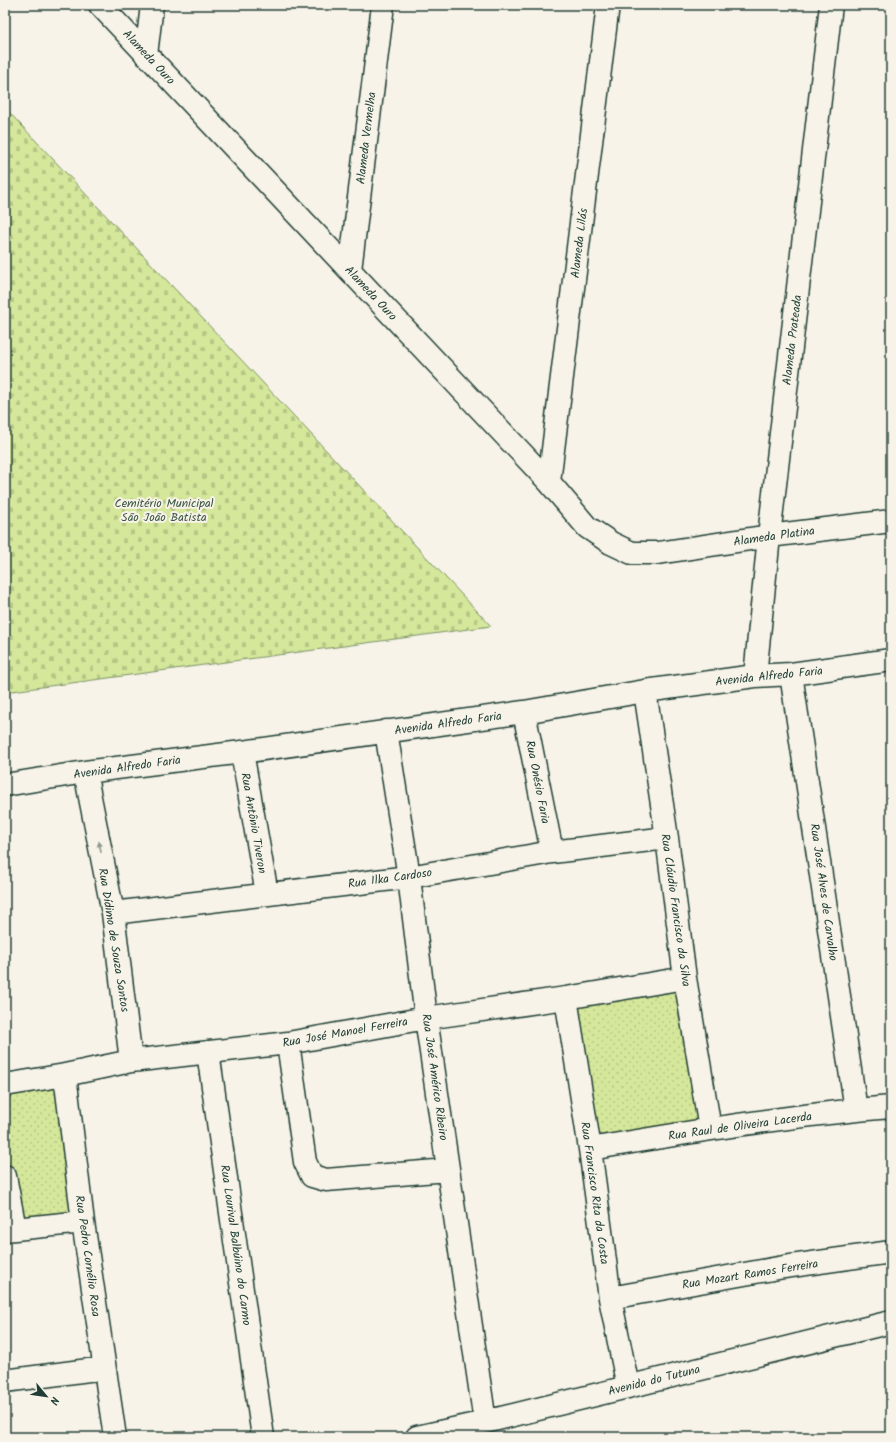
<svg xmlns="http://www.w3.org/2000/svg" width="896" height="1442" font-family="Kalam,sans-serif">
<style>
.grass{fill:url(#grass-dots);stroke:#7a9267}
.cemetery{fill:url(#cemetery-stones);stroke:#7a9267}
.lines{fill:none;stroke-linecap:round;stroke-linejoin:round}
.minor-casing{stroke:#1f3d34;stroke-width:25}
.minor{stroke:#f7f3e8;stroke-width:22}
.oneway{fill:#8b988e}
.labels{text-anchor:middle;stroke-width:4;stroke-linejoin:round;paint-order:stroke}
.street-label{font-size:12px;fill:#1f3d34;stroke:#f7f3e8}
.park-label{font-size:12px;fill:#3a5643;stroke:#f7f3e8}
</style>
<defs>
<pattern id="grass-dots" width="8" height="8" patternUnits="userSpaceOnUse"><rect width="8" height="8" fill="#d5e79a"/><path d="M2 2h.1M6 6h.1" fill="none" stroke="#b6c785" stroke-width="1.8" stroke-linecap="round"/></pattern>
<pattern id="cemetery-stones" width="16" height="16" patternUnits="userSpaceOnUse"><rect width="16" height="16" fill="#d5e79a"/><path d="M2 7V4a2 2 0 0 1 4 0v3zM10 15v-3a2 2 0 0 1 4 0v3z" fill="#b6c785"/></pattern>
</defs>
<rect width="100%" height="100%" fill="#f7f3e8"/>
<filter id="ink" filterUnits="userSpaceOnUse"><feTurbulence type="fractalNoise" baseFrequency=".025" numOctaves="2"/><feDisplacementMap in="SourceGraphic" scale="8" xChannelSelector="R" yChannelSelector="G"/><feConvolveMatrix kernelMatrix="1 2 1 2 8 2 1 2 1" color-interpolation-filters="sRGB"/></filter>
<g filter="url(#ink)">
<!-- grass -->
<path class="grass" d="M685,978L710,1129L590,1149L566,998Z
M65,1075L83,1222L15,1229L5,1176V1085Z"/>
<!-- cemetery -->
<path class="cemetery" d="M5,108L491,626L5,692Z"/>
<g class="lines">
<!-- minor casing -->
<g class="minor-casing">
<path id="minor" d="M100,5L549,482L587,527L611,543L632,553H658L769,536L891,521
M146,55L152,5
M350,270L383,5
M549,482L608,5
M791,674L856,1110
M755,676L769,536L831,5
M645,691L667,838L685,978L710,1129
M524,712L552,852
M386,731L409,877L426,1018L485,1422
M242,752L267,894
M85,772L113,913L131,1061
M5,785L85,772L242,752L524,712L645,691L755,676L791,674L891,660
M113,913L409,877L552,852L667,838
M566,998L590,1149L610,1298L628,1387
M288,1043L305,1162L312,1176L326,1180L448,1170
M208,1052L263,1437
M65,1075L83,1222L115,1437
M5,1085L65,1075L131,1061L288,1043L426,1018L566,998L685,978
M590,1149C690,1132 790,1115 891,1107
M5,1176L15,1229
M5,1230L83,1222
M610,1298L784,1267L891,1252
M5,1381L104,1368
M417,1437L485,1422L891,1322"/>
</g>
<!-- minor -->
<use href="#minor" class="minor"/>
</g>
<!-- one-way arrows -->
<defs><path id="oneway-solid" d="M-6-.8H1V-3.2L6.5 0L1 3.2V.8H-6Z"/></defs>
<use class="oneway" href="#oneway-solid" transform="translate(100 847) rotate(-101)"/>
</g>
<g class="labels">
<!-- street labels -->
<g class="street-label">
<text transform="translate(149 57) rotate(47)" y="4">Alameda Ouro</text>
<text transform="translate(366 138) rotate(-83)" y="4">Alameda Vermelha</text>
<text transform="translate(579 243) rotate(-83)" y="4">Alameda Lilás</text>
<text transform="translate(371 293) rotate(47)" y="4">Alameda Ouro</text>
<text transform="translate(792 340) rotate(-83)" y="4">Alameda Prateada</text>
<text transform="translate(774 536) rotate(-8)" y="4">Alameda Platina</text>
<text transform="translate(769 676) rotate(-6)" y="4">Avenida Alfredo Faria</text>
<text transform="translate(448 723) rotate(-8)" y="4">Avenida Alfredo Faria</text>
<text transform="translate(127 767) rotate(-8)" y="4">Avenida Alfredo Faria</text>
<text transform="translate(538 782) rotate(79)" y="4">Rua Onésio Faria</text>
<text transform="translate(254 823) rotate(80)" y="4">Rua Antônio Tiveron</text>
<text transform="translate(390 878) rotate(-8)" y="4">Rua Ilka Cardoso</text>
<text transform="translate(824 892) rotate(82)" y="4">Rua José Alves de Carvalho</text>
<text transform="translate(676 910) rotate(82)" y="4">Rua Cláudio Francisco da Silva</text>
<text transform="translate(114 940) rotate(81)" y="4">Rua Dídimo de Souza Santos</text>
<text transform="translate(345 1032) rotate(-10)" y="4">Rua José Manoel Ferreira</text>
<text transform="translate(435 1077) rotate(82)" y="4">Rua José Américo Ribeiro</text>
<text transform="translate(740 1126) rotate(-8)" y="4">Rua Raul de Oliveira Lacerda</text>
<text transform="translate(595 1193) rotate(82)" y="4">Rua Francisco Rita da Costa</text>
<text transform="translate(236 1245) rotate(82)" y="4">Rua Lourival Balbúino do Carmo</text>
<text transform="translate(88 1256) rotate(82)" y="4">Rua Pedro Cornélio Rosa</text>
<text transform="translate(750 1274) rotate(-9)" y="4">Rua Mozart Ramos Ferreira</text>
<text transform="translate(654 1380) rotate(-14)" y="4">Avenida do Tutuna</text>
</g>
<!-- park labels -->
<g class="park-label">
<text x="164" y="507">Cemitério Municipal<tspan x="164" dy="14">São João Batista</tspan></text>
</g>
</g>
<!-- margin -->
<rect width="896" height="1442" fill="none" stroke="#f7f3e8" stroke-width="20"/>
<rect x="10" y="10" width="876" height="1422" fill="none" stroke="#1f3d34" stroke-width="1.5" filter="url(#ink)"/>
<!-- north arrow -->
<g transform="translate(46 1396) rotate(119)" stroke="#f7f3e8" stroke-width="3" paint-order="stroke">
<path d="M0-3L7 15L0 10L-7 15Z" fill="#1f3d34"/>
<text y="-6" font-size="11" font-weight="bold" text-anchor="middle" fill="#1f3d34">N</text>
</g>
</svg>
